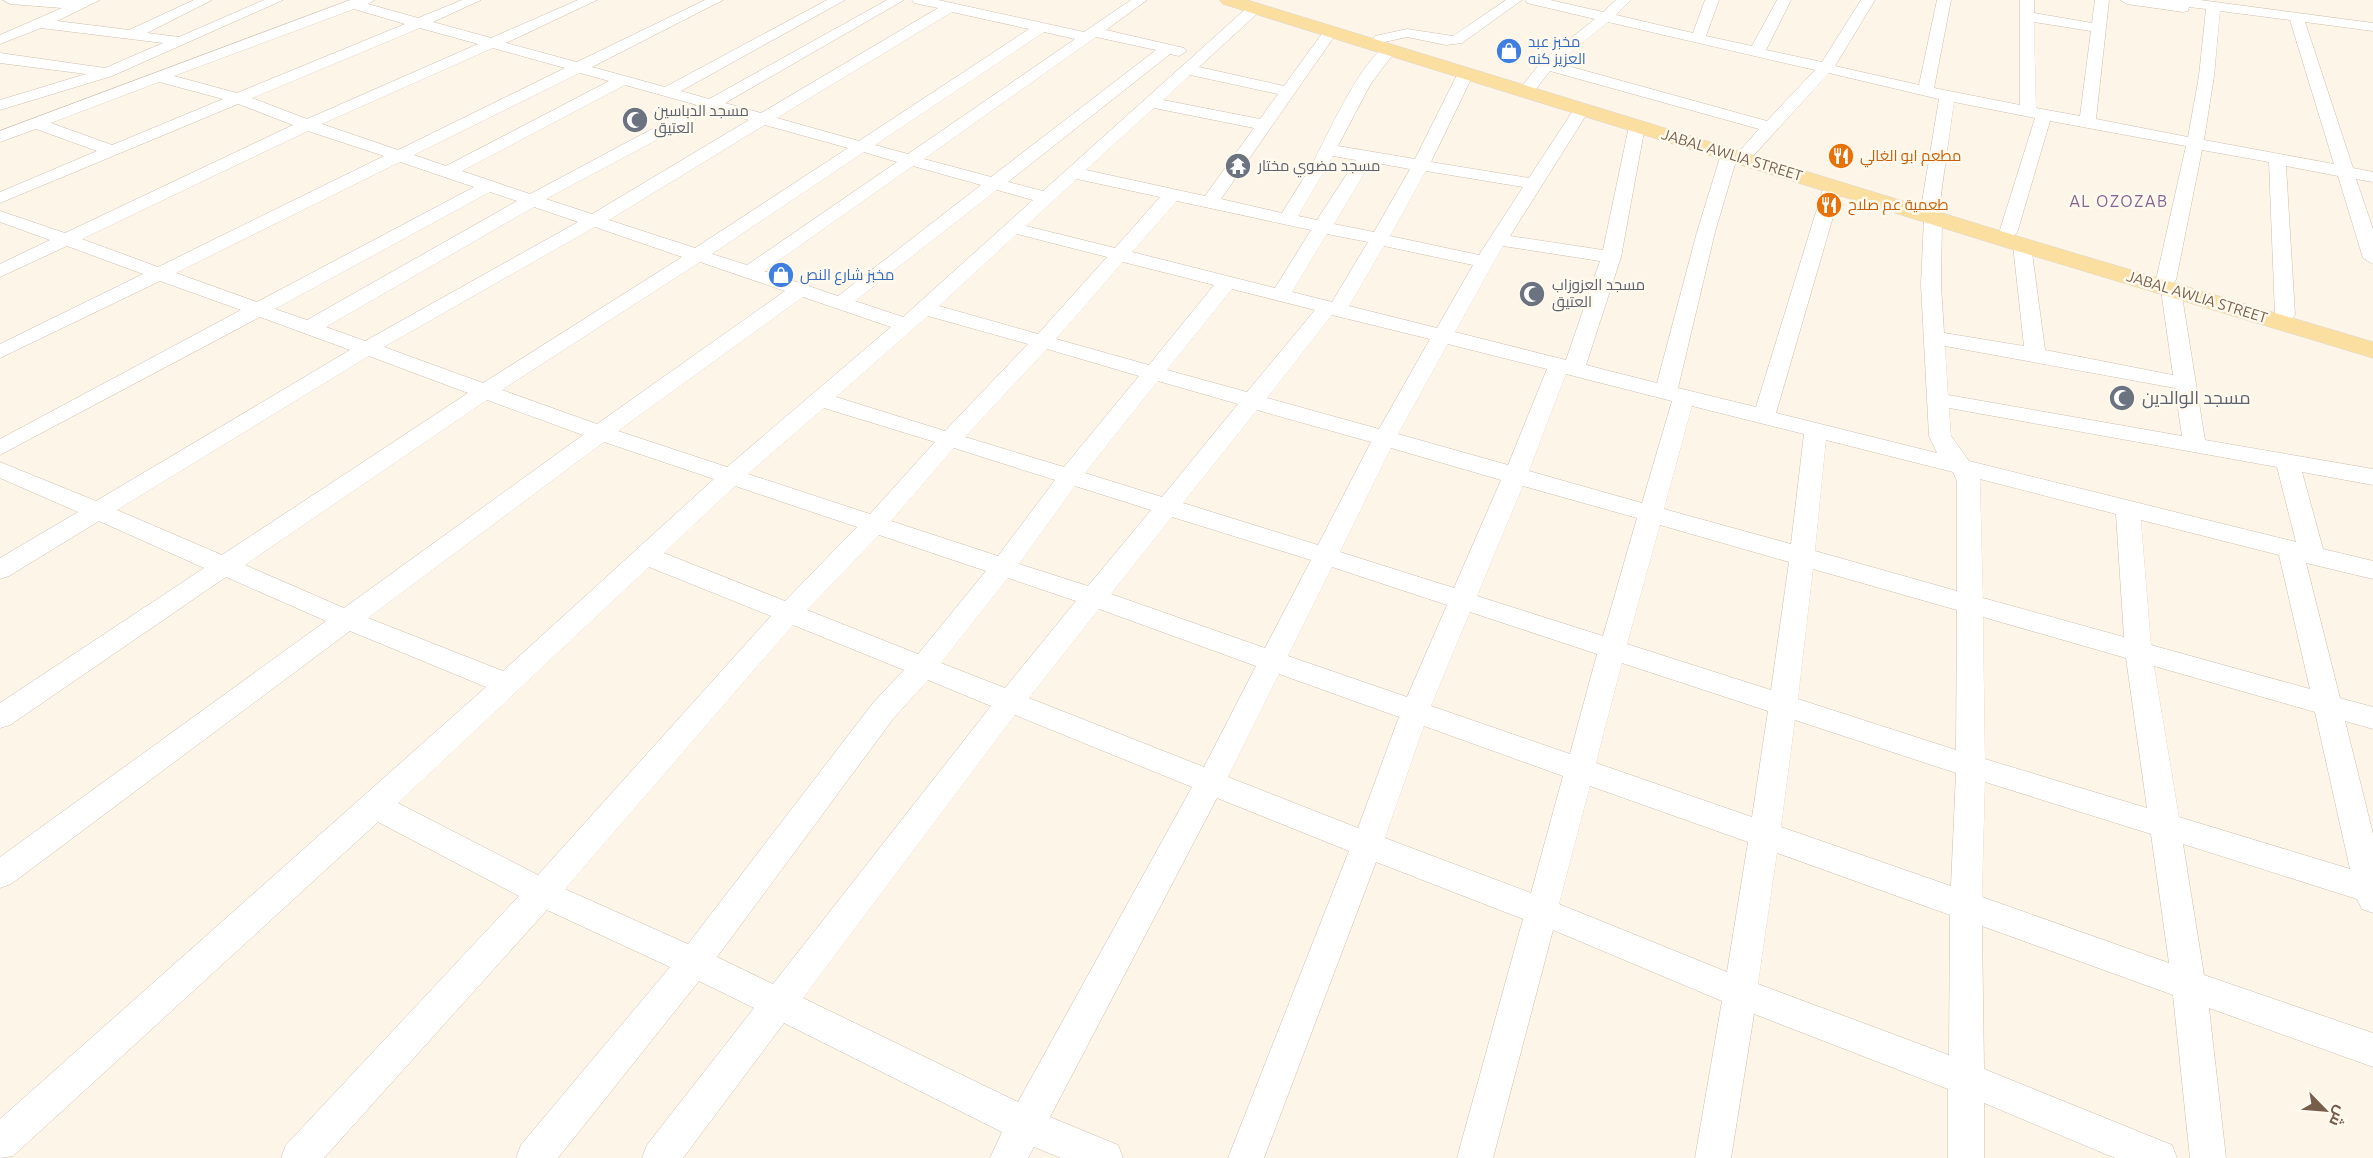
<svg xmlns="http://www.w3.org/2000/svg" width="2373" height="1158" font-family="Ubuntu,Cairo,sans-serif">
<style>
.lines{fill:none;stroke-linecap:round;stroke-linejoin:round}
.minor-casing{stroke:#cfbead;stroke-width:1}
.major-casing{stroke:#dcd5d0;stroke-width:1}
.minor{fill:#fff;fill-rule:evenodd}
.major{fill:#fbdfa0;fill-rule:evenodd}
.labels{text-anchor:middle;stroke-width:5;stroke-linejoin:round;paint-order:stroke}
.far-shop-label{font-size:15px;fill:#366cbe;stroke:#fff9ee;text-anchor:start}
.far-worship-label{font-size:15px;fill:#5b616d;stroke:#fff9ee;text-anchor:start}
.far-street-label{font-size:15px;fill:#775e4b;stroke:#fff9ee}
.far-food-label{font-size:15px;fill:#c56008;stroke:#fff9ee;text-anchor:start}
.far-neighbourhood-label{font-size:16px;letter-spacing:1.5px;fill:#866393;stroke:#fff9ee}
.worship-label{font-size:18px;fill:#5b616d;stroke:#fff9ee;text-anchor:start}
</style>
<rect width="100%" height="100%" fill="#fdf6e8"/>
<g class="lines">
<!-- minor casing -->
<g class="minor-casing">
<path id="minor" d="M3,0H100L57,21L129,30L194,0H212L147,33L179,37L264,0H283L112,76L0,110V100L86,74L0,63V53L105,68L163,43L41,28L0,44V35L62,8L10,4Z
M350,0H375L368,4L418,18L462,0H481L433,22L491,38L578,0H597L506,43L577,62L705,0H723L592,67L665,87L827,0H845L681,91L709,99L887,0H904L725,103L761,113L938,8L914,3L912,0H938L1084,32L1131,0H1147L1106,30L1184,48L1187,51L1179,56L1170,54L1008,182L1043,191L1250,5H1260V11L1199,67L1284,86L1326,28H1336L1338,31L1221,199L1282,213C1293,195 1304,178 1314,161C1327,136 1365,51 1390,45L1397,49L1370,85L1338,146L1415,159L1458,73L1466,68L1474,73L1431,162L1529,178L1576,106L1582,104L1590,109L1510,236L1603,250L1629,126L1631,122H1643L1645,126L1621,257L1586,365L1657,383L1697,232L1721,154L1730,149L1738,153L1759,129L1550,71L1536,89H1524L1522,86L1541,62L1595,19L1527,3L1525,0H1550L1603,12L1616,0H1631L1616,15L1693,33L1705,0H1719L1706,36L1752,46L1777,0H1791L1766,50L1822,62L1861,0H1875L1835,66L1919,85L1937,0H1951L1934,88L2020,105V0H2034V13L2092,23L2095,0H2109L2096,119L2188,137L2199,76L2206,9L2189,7L2188,11L2183,12L2127,4L2120,0H2200L2373,23V31L2305,22L2353,168L2373,172V182L2356,179L2373,229V264L2363,258L2338,176L2286,166L2295,315L2292,319H2278L2275,315L2269,162L2202,150L2176,280L2172,284L2181,290L2205,440L2373,469V485L2302,472L2323,549L2373,561V579L2306,563L2340,698L2373,707V729L2345,721L2373,834V913L2362,909L2357,899L2183,844L2204,975L2373,1033V1067L2209,1008L2226,1158H2190L2173,995L1982,926L1984,1069L2172,1145L2177,1158H2115L1984,1103V1158H1948V1089L1754,1014L1731,1158H1695L1722,1001L1553,930L1493,1158H1457L1523,919L1376,862L1264,1158H1228L1349,851L1217,798L1050,1117L1118,1145L1123,1158H1061L1034,1147L1028,1158H990L1002,1132L784,1023L683,1158H642L647,1145L754,1008L699,981L558,1158H516L521,1145L670,967L547,910L324,1158H281L286,1145L519,896L378,822L13,1156L0,1158V1119L486,687L350,631L11,884L0,888V857L326,621L226,577L10,725L0,728V703L204,568L99,521L9,576L0,579V558L78,512L0,478V462L96,501L350,350L260,317L0,455V439L241,310L160,281L0,358V344L143,274L67,246L0,277V264L50,240L0,222V211L65,233L293,125L238,104L0,203V192L97,151L36,129L0,142V131ZM354,9L405,24L237,93L174,76ZM2220,11L2290,20L2334,164L2204,140L2214,76ZM952,12L1029,29L859,141L777,118ZM1608,22L1815,70L1767,121L1557,63ZM2034,22L2091,31L2080,116L2036,108ZM420,28L478,44L307,119L252,98ZM1044,32L1075,39L908,154L875,145ZM1096,37L1156,50L991,177L924,159ZM493,48L565,68L398,150L322,124ZM580,73L609,81L446,166L414,155ZM1829,73L1939,99L1921,208L1930,213L1924,218L1921,285L1929,436L1937,453L1776,413L1842,186L1839,182L1833,181L1824,186L1756,407L1678,388L1715,232L1738,154L1746,158L1752,157ZM1190,75L1278,94L1260,119L1163,100ZM159,82L223,99L112,145L51,123ZM625,85L697,105L530,194L462,171ZM1954,102L2035,118L1999,233L2008,239L2017,233L2050,121L2186,146L2156,280L2165,286L2161,290L2173,375L2045,350L2031,245L2022,239L2013,245L2024,346L1944,333L1941,285L1942,218L1933,213L1939,208ZM1154,108L1254,128L1205,196L1086,170ZM713,110L749,120L592,214L546,199ZM765,125L848,148L695,248L609,220ZM308,131L384,156L158,267L82,239ZM864,152L897,162L747,265L712,254ZM1333,156L1356,160L1317,220L1298,216ZM400,162L474,187L257,302L176,273ZM1371,162L1410,169L1374,232L1334,224ZM913,166L981,185L838,296L764,271ZM1426,171L1523,187L1479,255L1390,236ZM1077,179L1160,197L1115,248L1026,226ZM997,190L1033,200L903,317L855,301ZM490,192L517,201L307,320L275,309ZM1177,201L1311,230L1275,288L1132,252ZM534,207L578,222L365,341L326,327ZM595,227L682,257L483,383L384,347ZM1017,234L1107,257L1038,334L939,306ZM1327,234L1368,242L1332,302L1292,292ZM1384,246L1473,265L1437,328L1349,306ZM1503,246L1600,261L1566,360L1455,332ZM700,262L785,291L597,424L502,390ZM1123,262L1214,285L1149,365L1056,339ZM1232,289L1315,310L1247,392L1167,370ZM803,297L891,327L727,467L618,431ZM1332,315L1430,339L1379,429L1267,398ZM928,316L1028,344L945,431L836,397ZM1448,344L1547,369L1508,465L1398,434ZM1945,346L2175,388L2182,436L1948,395ZM1047,349L1139,376L1064,467L965,437ZM369,356L468,393L222,555L117,510ZM1566,374L1672,401L1642,503L1529,471ZM1158,381L1238,404L1162,497L1085,473ZM487,400L583,435L344,608L245,565ZM1692,406L1804,434L1791,544L1664,509ZM824,408L935,442L870,514L748,474ZM1949,408L2277,467L2296,542L1969,461L1951,436ZM1257,410L1371,442L1318,545L1183,503ZM1826,440L1953,472L1957,481V591L1815,551ZM604,442L714,479L503,671L368,618ZM954,448L1055,480L998,556L891,521ZM1391,448L1501,480L1454,588L1340,552ZM1980,479L2116,514L2124,637L1983,598ZM735,486L857,527L785,601L664,553ZM1075,486L1151,510L1088,586L1019,564ZM1523,486L1637,518L1603,636L1477,596ZM1172,517L1311,560L1265,648L1111,594ZM2141,520L2279,555L2310,689L2151,645ZM1660,525L1789,562L1771,690L1627,644ZM879,535L986,571L918,654L807,610ZM649,567L771,616L538,875L398,803ZM1332,567L1447,605L1407,697L1288,656ZM1813,569L1957,610L1956,750L1798,699ZM1008,578L1076,601L1005,688L941,663ZM1099,609L1256,666L1204,767L1029,698ZM1470,612L1597,654L1570,754L1431,706ZM1983,617L2126,658L2147,808L1985,759ZM793,625L904,670L873,703L688,944L565,889ZM1622,663L1768,711L1752,817L1596,763ZM2154,666L2315,712L2350,869L2179,817ZM1279,674L1399,717L1358,828L1228,777ZM928,680L991,706L773,984L717,957L893,719ZM1015,715L1192,787L1018,1102L803,998ZM1795,720L1956,773L1951,886L1781,827ZM1424,726L1563,776L1531,893L1385,838ZM1985,782L2151,834L2169,963L1982,897ZM1590,786L1748,842L1727,972L1559,904ZM1777,853L1950,915L1949,1055L1758,984Z
M1506,0H1522L1462,43L1446,45L1407,37L1380,43L1373,39L1375,36L1407,29L1453,36Z"/>
</g>
<!-- major casing -->
<g class="major-casing">
<path id="major" d="M1220,0H1247L2030,240L2373,342V358L2014,250L1223,4Z"/>
</g>
<!-- minor -->
<use href="#minor" class="minor"/>
<!-- major -->
<use href="#major" class="major"/>
</g>
<!-- icons -->
<defs>
<g id="shop-disc" transform="scale(1.35)"><circle r="9.5" fill="#3f7fe0" stroke="#fff9ee"/><path d="M-5-2.5h2.3a2.7 3.5 0 0 1 5.4 0H5L5.5 6h-11ZM-1.5-2.5h3a1.5 2.3 0 0 0-3 0Z" fill="#fff"/></g>
<g id="mosque-disc" transform="scale(1.35)"><circle r="9.5" fill="#6b7280" stroke="#fff9ee"/><path d="M3.5-4.9A6 6 0 1 0 3.5 4.9A5 5 0 1 1 3.5-4.9Z" fill="#fff"/></g>
<g id="restaurant-disc" transform="scale(1.35)"><circle r="9.5" fill="#e8710a" stroke="#fff9ee"/><path d="M-5-6h1v4h1v-4h1v4h1v-4h1v5L-1.5 .5V6h-2V.5L-5-1ZM5-6V6H3V1.5H1.5Q1.5-4 5-6Z" fill="#fff"/></g>
<g id="temple-disc" transform="scale(1.35)"><circle r="9.5" fill="#6b7280" stroke="#fff9ee"/><path d="M0-6L5-2H3V0L6.5 2.5H4V6H1.5V3h-3V6H-4V2.5H-6.5L-3 0V-2H-5Z" fill="#fff"/></g>
</defs>
<g fill-rule="evenodd">
<use href="#shop-disc" x="1509" y="51"/>
<use href="#mosque-disc" x="635" y="120"/>
<use href="#restaurant-disc" x="1841" y="156"/>
<use href="#temple-disc" x="1238" y="166"/>
<use href="#restaurant-disc" x="1829" y="205"/>
<use href="#shop-disc" x="781" y="275"/>
<use href="#mosque-disc" x="1532" y="294"/>
<use href="#mosque-disc" x="2122" y="398"/>
</g>
<g class="labels">
<!-- far-shop labels -->
<g class="far-shop-label">
<text x="1528" y="47">مخبز عبد<tspan x="1528" dy="17">العزيز كنه</tspan></text>
<text x="800" y="280">مخبز شارع النص</text>
</g>
<!-- far-worship labels -->
<g class="far-worship-label">
<text x="654" y="116">مسجد الدباسين<tspan x="654" dy="17">العتيق</tspan></text>
<text x="1258" y="171">مسجد مضوي مختار</text>
<text x="1552" y="290">مسجد العزوزاب<tspan x="1552" dy="17">العتيق</tspan></text>
</g>
<!-- far-street labels -->
<g class="far-street-label">
<text transform="translate(1732 155) rotate(17)" y="5">JABAL AWLIA STREET</text>
<text transform="translate(2197 297) rotate(17)" y="5">JABAL AWLIA STREET</text>
</g>
<!-- far-food labels -->
<g class="far-food-label">
<text x="1860" y="161">مطعم ابو الغالي</text>
<text x="1848" y="210">طعمية عم صلاح</text>
</g>
<!-- far-neighbourhood labels -->
<g class="far-neighbourhood-label">
<text x="2119" y="207">AL OZOZAB</text>
</g>
<!-- worship labels -->
<g class="worship-label">
<text x="2142" y="404">مسجد الوالدين</text>
</g>
</g>
<!-- north arrow -->
<g transform="translate(2325 1110) rotate(115)" stroke="#fff9ee" stroke-width="4.5" paint-order="stroke">
<path d="M0-4.5L10 22L0 15L-10 22Z" fill="#775e4b"/>
<text y="-9" font-size="16" font-weight="bold" text-anchor="middle" fill="#775e4b">ش</text>
</g>
</svg>
